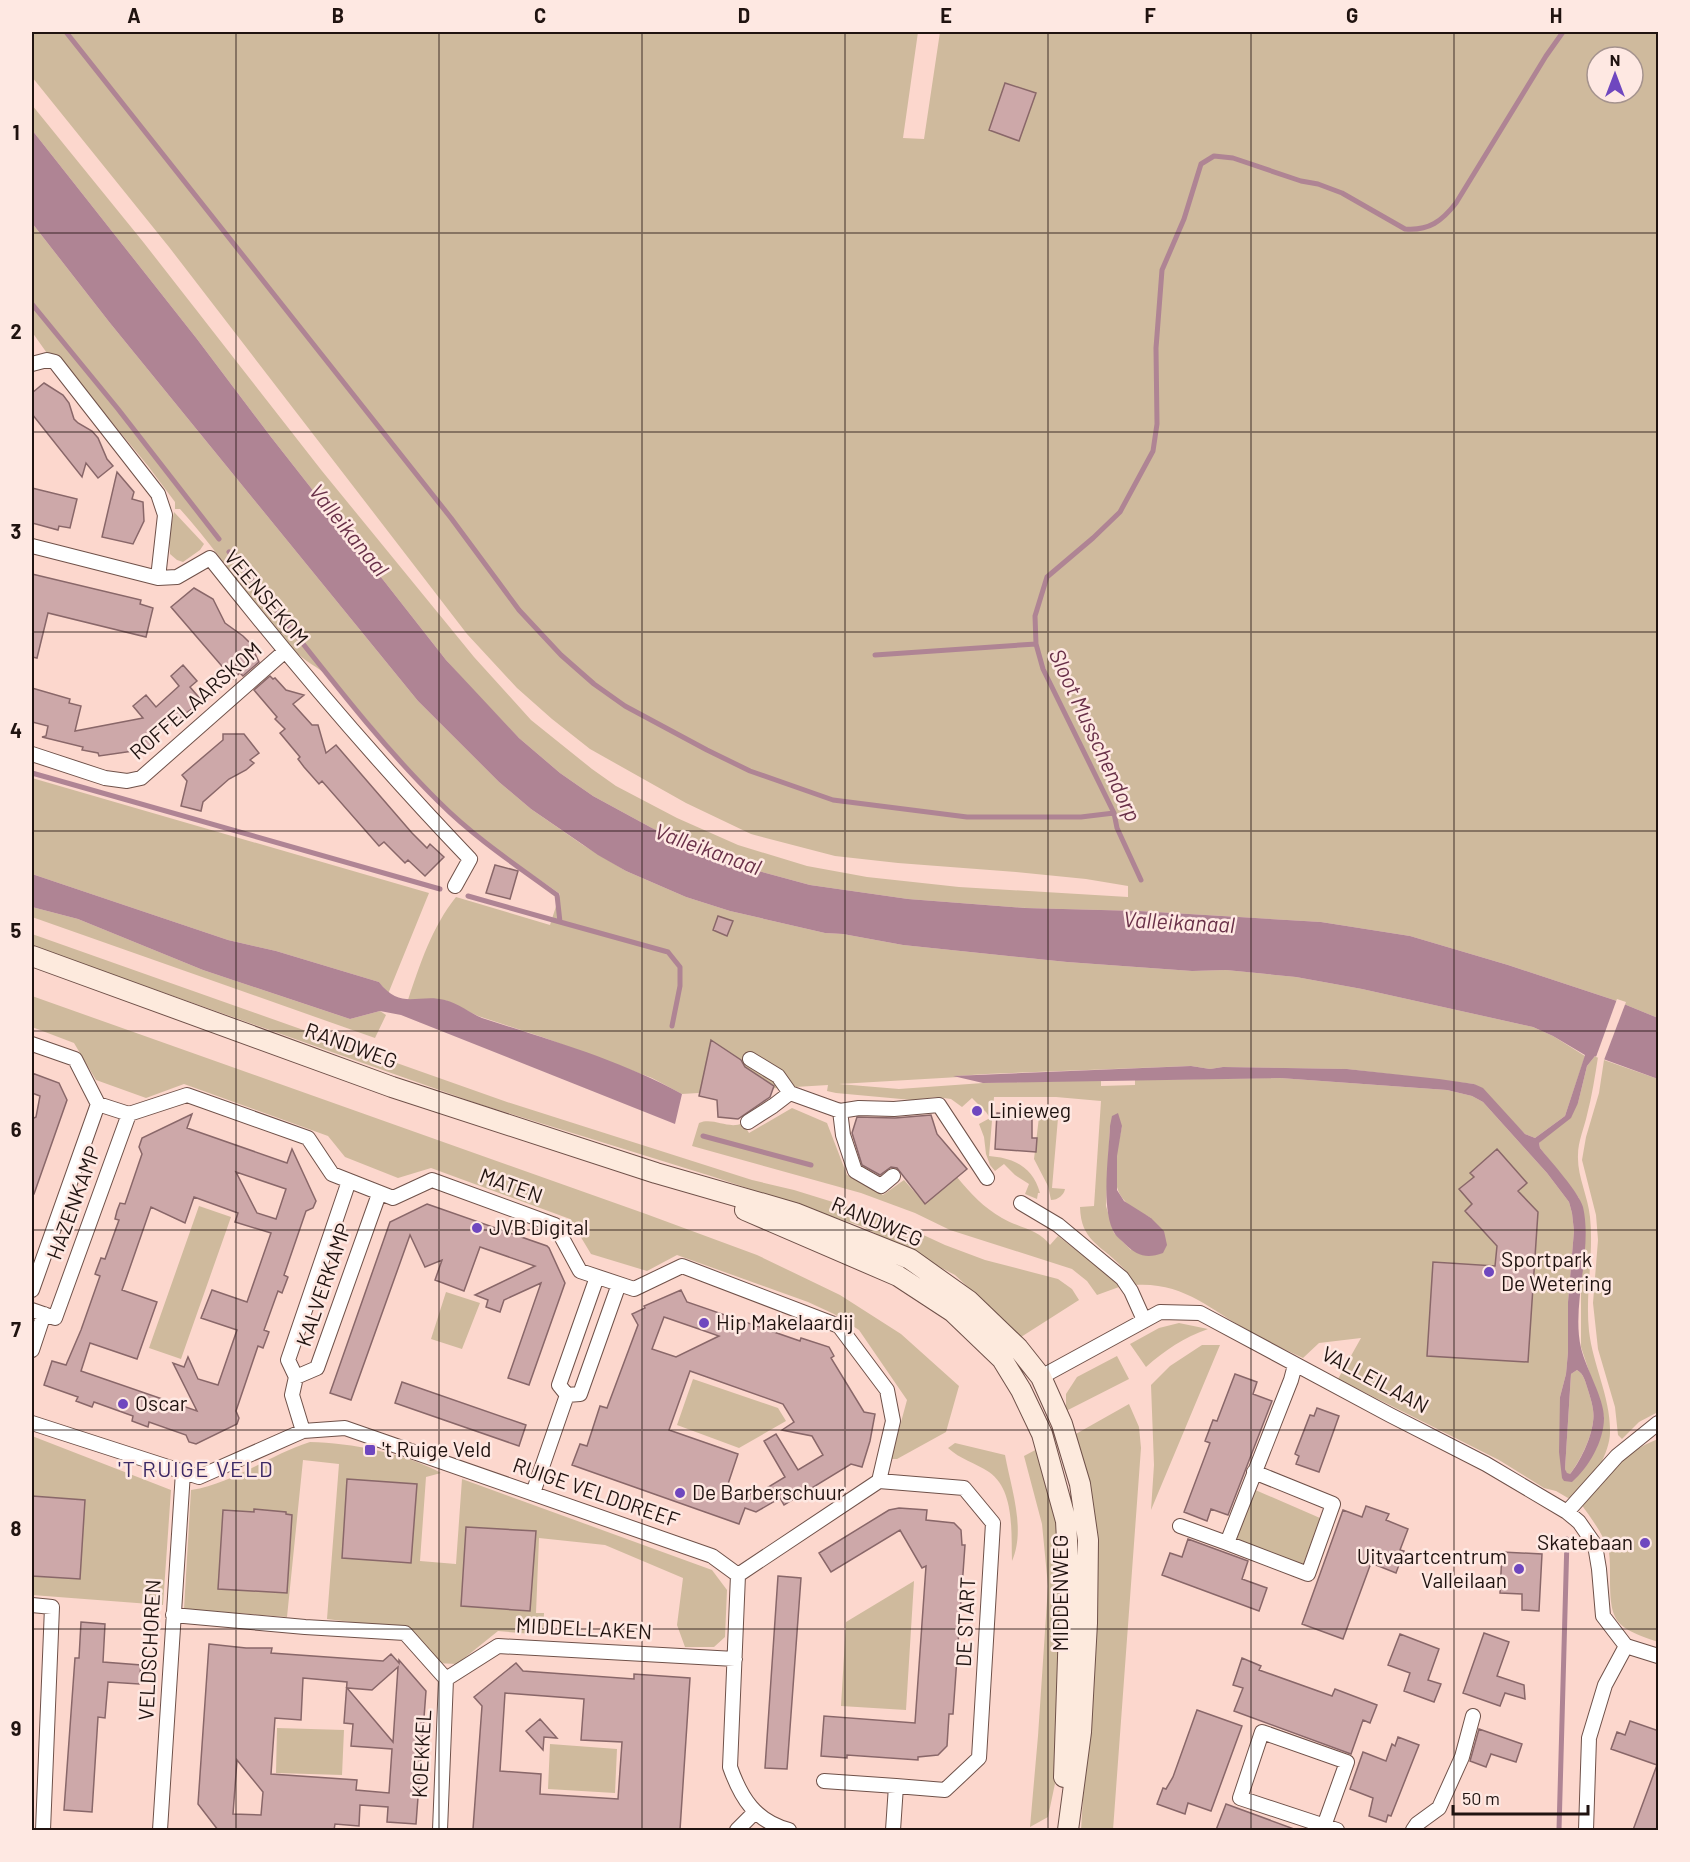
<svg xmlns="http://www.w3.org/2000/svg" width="1690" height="1862" font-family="Barlow,sans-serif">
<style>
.green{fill:#cfba9d;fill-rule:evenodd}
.water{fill:#af8494;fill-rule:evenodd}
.pier{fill:#fcd7cd}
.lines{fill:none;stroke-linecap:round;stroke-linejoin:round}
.stream{stroke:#af8494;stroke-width:5}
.building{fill:#cda8a9;stroke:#896769;stroke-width:1.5;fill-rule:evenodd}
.street-casing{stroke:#6f5149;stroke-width:16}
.secondary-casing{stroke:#6f5149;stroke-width:22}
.street{stroke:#fff;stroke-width:14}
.secondary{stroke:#fdeadd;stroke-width:20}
.grid{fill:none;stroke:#201310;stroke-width:1.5;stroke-opacity:0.55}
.poi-dot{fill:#6f47bf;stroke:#fee8e2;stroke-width:2}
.labels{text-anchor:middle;stroke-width:5;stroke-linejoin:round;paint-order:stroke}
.street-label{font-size:21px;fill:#201310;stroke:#fee8e2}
.poi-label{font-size:21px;fill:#201310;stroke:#fee8e2;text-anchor:start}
.water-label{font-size:22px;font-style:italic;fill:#693048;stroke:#fee8e2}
.neighbourhood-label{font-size:22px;letter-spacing:1.5px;fill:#3b2965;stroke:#fee8e2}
.neatline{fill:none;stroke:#201310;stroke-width:2}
.grid-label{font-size:20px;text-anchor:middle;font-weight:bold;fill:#201310}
</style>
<rect width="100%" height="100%" fill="#fcd7cd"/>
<!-- green -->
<path class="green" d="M32,32H918L903,138L924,139L940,32H1658V1018L1614,1000L1508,965L1410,936L1321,922L1139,911L1026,908L908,899L810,885L747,868L682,843L650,827L593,796L560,773L519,738L471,688L446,660L271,437L197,339L32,130V105L144,243L322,471L474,657L531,720L592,769L616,786L677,818L738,845L807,866L867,877L959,887L1128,897V886L1086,879L1016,872L898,863L835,856L751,834L686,803L590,749L552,719L517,688L467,634L169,247L32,77ZM1597,57H1633V93H1597Z
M32,223L110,323L418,701L499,782L531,809L583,845L626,871L686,897L730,911L825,933L843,934L903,945L1067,962L1192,971L1226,970L1296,977L1362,989L1533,1027L1553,1036L1585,1056L1565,1116L1535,1138L1525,1134L1474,1084L1347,1069L1223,1067L1210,1069L1191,1066L986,1074L956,1076L959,1077L839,1084L899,1089L983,1083L1101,1080V1086L1135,1085V1080L1280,1078L1447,1090L1472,1096L1483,1102L1547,1173L1569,1202L1572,1213L1574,1231L1568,1302V1352L1566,1374L1560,1397L1564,1481L1596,1449L1604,1417L1581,1347V1282L1584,1243L1579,1198L1540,1148L1539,1143L1578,1103L1587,1066L1595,1056L1598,1057C1595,1076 1592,1096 1587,1115C1584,1128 1578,1142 1578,1155C1577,1176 1588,1196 1590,1217C1594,1255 1585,1293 1589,1331C1593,1366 1611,1398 1610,1433C1610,1450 1593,1483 1580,1493C1577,1496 1572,1497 1568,1498L1556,1491L1544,1488L1499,1460L1338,1379L1361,1338L1319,1343L1303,1358C1285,1349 1266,1341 1249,1331C1209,1309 1184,1282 1135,1285C1131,1279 1127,1271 1121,1266C1100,1244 1081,1241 1080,1207L1094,1206L1101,1101L1056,1097H994L989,1156C1014,1158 1033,1167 1040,1193H1038L1037,1199L1025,1194L1029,1184L1015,1175L1004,1164L995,1171L990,1165L986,1154L984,1137L979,1124L990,1118L986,1112L972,1098L962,1107L951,1099L936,1097L912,1100L836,1093L827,1091L828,1085L682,1094L652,1078L545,1038L478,1016L445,1000H408C420,964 432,927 456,897L550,925L560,894C526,870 488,847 457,818C410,774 372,723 328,676C318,667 304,661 295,651C254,606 221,555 180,509H175V502L148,466L63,363L49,356L32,332ZM1110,1126H1122C1118,1148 1108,1180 1123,1199C1130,1208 1142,1213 1151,1218L1131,1250L1114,1233L1106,1206Z
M174,512L204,544L200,550L183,562L177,560L170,554L169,535Z
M32,778L429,893L388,994L379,982L276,951L228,940L32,874Z
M32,907L78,919L203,970L350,1019L380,1011L386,1015L375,1038L32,917Z
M32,934L507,1102L752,1180L794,1190L891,1220L945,1245L985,1260L1058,1279L1072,1289L1079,1300L1021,1337L955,1275L863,1227L714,1177L476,1103L32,946Z
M32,996L646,1214L757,1255L840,1295L901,1334L959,1386L946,1432L897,1459H891L907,1400L859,1330L834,1314L808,1302L677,1255L647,1271L591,1254L570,1219L431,1168L398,1178L345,1157L328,1136L184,1084L146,1098L96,1080L74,1043L32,1027Z
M1604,1060L1658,1079V1412L1639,1422L1622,1439L1618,1435L1615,1407L1598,1349L1593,1303L1598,1240L1596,1215L1582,1160L1586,1137L1599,1093Z
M792,1108L827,1123L847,1175L883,1195L904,1180L925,1204L957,1177C971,1194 983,1207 1002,1218C1017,1227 1040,1230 1050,1245L1058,1236L1111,1277L1119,1287L1097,1295L1087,1281L1072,1269L950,1230L915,1213L861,1193L692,1146L699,1123C714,1117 728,1130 743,1123L749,1133Z
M1039,1117L1058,1118L1052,1188L1065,1189C1064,1195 1058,1200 1051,1200L1048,1186L1034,1159Z
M199,1206L231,1217L181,1359L149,1348Z
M446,1292L480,1303L462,1349L431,1339Z
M1179,1323L1208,1329C1183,1338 1165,1350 1146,1367L1130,1344L1159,1328Z
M1202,1345H1220L1151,1510L1154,1465L1151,1385L1170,1366Z
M1117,1356L1129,1379L1066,1411V1394L1077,1377Z
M1577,1370C1584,1374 1585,1381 1588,1390C1591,1400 1595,1411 1593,1422C1591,1439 1580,1461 1570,1474H1567L1565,1469L1571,1374Z
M693,1379L778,1408L786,1421L739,1448L677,1425Z
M1129,1404L1139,1427L1141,1448L1113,1830H1081L1091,1670L1074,1435Z
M32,1436L171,1490L163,1605L32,1595Z
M1658,1439V1642C1614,1627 1610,1622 1610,1576C1610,1568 1610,1560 1609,1552C1604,1535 1591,1518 1581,1504C1604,1475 1623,1453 1658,1439Z
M310,1442C351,1443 405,1453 441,1473L426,1477L420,1561L456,1564L462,1479L712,1570L727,1590L725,1637L714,1647H685L677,1625L683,1578L605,1545L539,1538L536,1613H544L543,1635L498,1631L457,1664L435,1663L406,1629L327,1619L339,1464L303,1460L287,1617L184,1609L191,1490C234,1483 269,1455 310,1442Z
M955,1443L1005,1455C1011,1488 1026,1529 1012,1561C1011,1533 1015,1490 989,1472C975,1463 960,1459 948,1448Z
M1039,1448L1059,1521L1061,1638L1057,1774L1048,1817L1030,1827L1038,1736L1048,1586L1042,1524L1024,1456Z
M1253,1489L1320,1518L1303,1565L1235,1538Z
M914,1581L906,1710L841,1706L846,1622Z
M277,1728L344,1730L342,1775L276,1773Z
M550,1744L617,1749L615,1793L548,1789Z"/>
<!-- water -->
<path class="water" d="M32,130L197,339L271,437L446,660L519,738L560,773L593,796L650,827L682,843L747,868L810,885L908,899L1025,908L1139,911L1321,922L1410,936L1508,965L1614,1000L1658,1018V1079L1595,1056L1587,1066L1578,1103L1571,1118L1539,1143L1540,1148C1551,1162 1579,1192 1583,1207C1593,1250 1571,1305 1581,1348C1586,1369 1604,1398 1604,1418C1604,1441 1589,1467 1572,1482L1564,1481L1562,1478L1559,1452L1560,1397L1566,1374L1568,1352V1302L1574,1231L1572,1213L1569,1202L1547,1173L1483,1102L1472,1096L1447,1090L1280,1078L983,1083L953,1076L1191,1066L1210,1069L1223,1067L1347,1069L1439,1079L1474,1084L1483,1088L1525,1134L1535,1138L1565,1116L1585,1055L1553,1036L1533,1027L1362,989L1296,977L1226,970L1192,971L1067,962L903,945L843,934L825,933L730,911L686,897L626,871L598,855L531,809L499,782L418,701L110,323L32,223ZM1577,1370C1584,1374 1585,1381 1588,1390C1591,1400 1595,1411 1593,1422C1591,1439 1580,1462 1570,1474L1567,1473L1565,1469L1571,1374Z
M32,874L228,940L276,951L379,982C401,1011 418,993 445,1000C458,1003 470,1013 482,1018C550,1040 620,1060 682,1094L675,1124L401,1015L380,1011L350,1019L203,970L78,919L32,907Z
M1118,1113L1122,1126L1117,1156V1190L1124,1201L1151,1218L1164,1231L1167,1245L1163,1253C1147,1259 1137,1256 1125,1244C1122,1241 1117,1237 1115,1234C1100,1211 1109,1154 1110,1126L1112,1116Z"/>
<!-- pier -->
<path class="pier" d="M1617,999L1626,1002L1604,1060L1596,1057Z"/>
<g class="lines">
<!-- stream -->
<path class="stream" d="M66,32L451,518L519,610L561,655L594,684L625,706L707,750L750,771L833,800L967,817H1081L1114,813
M32,304L118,409L219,539
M229,552C299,635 362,726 439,802C475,838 516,865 557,895L560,922L668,952L680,967V986L672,1026
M875,655L1036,644
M32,773L440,889
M1141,880L1117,828L1114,813L1043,669L1036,644L1035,616L1047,577L1093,538L1120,512L1153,451L1157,424L1156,348L1162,270L1184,219L1201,164L1214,156L1233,158L1301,181L1318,184L1342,193L1405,229C1429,231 1442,221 1456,203L1546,56L1563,32
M468,896L560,922
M703,1136L811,1165
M1559,1830L1567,1539"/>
</g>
<!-- building -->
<path class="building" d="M1005,83L1036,93L1019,141L989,130Z
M44,383L63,395L69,403L74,419L78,423L92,431L98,438L107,459L113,466L98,478L86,463L82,477L32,414V393Z
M117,472L134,492L132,499L143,502L144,521L133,544L102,537Z
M32,488L77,499L70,528L59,526L58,530L32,523Z
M32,574L141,600L140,604L153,608L146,637L48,613L37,658L32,657Z
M194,588L213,599L225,623L243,636L250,643L259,662L243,676L240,673L233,679L171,607Z
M183,665L197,681L190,687L202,701L154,738L156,741L147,749L99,756L98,753L82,750L83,747L42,737L46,736L48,726L32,722V688L70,699L69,703L81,706L75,731L143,718L133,706L146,695L156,707L179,686L171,676Z
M270,676L273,679L275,678L286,690L304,695L293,704L312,725H318L326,753L336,745L412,833L427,848L430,844L444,857L425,876L408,860L405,863L384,842L379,846L322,781L319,784L304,767L298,759L300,757L280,733L285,729L275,719L277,717L254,690Z
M223,734H244L259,753L250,760L254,763L246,770L229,779L203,802L201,811L181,806L187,781L182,775L223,740Z
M495,865L518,871L510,899L486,893Z
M718,916L733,921L727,936L713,930Z
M711,1040L741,1060L745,1067L774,1086L770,1097L738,1119L718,1117L717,1100L699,1096Z
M32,1073L59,1083L67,1100L34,1194H32V1119L36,1117L40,1096L32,1093Z
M997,1113L1032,1115V1138H1037L1036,1152L995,1149Z
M192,1114L187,1128L287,1163L292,1149L316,1201L313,1208L306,1211L284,1275L288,1277L282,1293L278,1291L264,1330L269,1332L263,1348L258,1346L236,1411L239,1418L237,1424L196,1444L189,1442L186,1435L149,1422L148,1427L132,1421L133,1416L94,1402L92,1407L76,1401L78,1397L44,1385L52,1361L66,1365L81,1330L100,1276L95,1274L101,1258L105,1259L119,1220L115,1219L117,1211L120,1203L125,1204L142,1154L139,1147L142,1138ZM236,1172L286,1189L276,1219L257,1213ZM194,1197L238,1213L235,1222L271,1233L247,1302L212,1290L201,1318L237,1330L218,1385L198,1379L188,1357L184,1367L173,1363L197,1411L81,1371L90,1343L137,1359L157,1302L122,1290L127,1276L151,1207L185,1223Z
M931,1115L937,1134L967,1169L925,1204L897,1168L891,1167L880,1175L862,1165L852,1133L857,1117L895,1118Z
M1497,1149L1527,1183L1518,1191L1538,1212L1528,1362L1427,1356L1433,1262L1495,1266L1497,1246L1465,1211L1472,1204L1459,1189L1474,1177L1470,1173Z
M427,1204L547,1246L549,1248L565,1283L529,1385L508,1378L541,1283L504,1300L500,1312L486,1307L488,1300L475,1295L535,1266L480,1247L464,1291L435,1280L442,1260L425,1267L410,1235L351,1400L330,1393L390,1222Z
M681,1290L687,1302L800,1341L801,1338L829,1347L834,1356L831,1358L864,1412L875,1414L870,1441L862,1467L851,1464L784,1505L780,1498L756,1512L745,1508L739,1524L572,1465L580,1444L587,1446L600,1406L607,1408L638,1325L632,1314L645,1308L644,1306ZM664,1317L696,1328L719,1336L676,1357L652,1349ZM690,1371L783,1404L794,1422L782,1430L812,1436L823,1455L798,1470L776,1434L764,1441L785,1477L760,1492L758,1489L749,1495L727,1487L738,1454L669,1430Z
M1235,1374L1257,1382L1253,1394L1272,1401L1228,1515L1211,1509L1207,1521L1184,1512L1210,1443L1205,1441L1213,1420L1217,1421Z
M402,1382L526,1425L519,1446L395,1403Z
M1317,1408L1339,1416L1319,1472L1296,1464L1299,1456L1295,1454L1310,1415L1314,1416Z
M347,1479L417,1484L411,1563L342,1558Z
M32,1496L85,1500L80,1579L32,1576Z
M1366,1506L1389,1514L1386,1520L1408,1529L1400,1550L1404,1551L1396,1573L1371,1563L1343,1639L1302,1624L1343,1510L1362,1517Z
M899,1508L927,1510L926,1520L954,1523L961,1530L962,1545H965L953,1714H949L947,1746L938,1755L918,1757V1760L847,1755V1758L821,1756L824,1716L915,1723L926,1566L922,1568L900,1530L831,1572L819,1553L889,1510Z
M254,1509L286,1512V1514L292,1515L287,1593L218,1589L223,1510L254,1512Z
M466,1527L536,1531L530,1611L461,1606Z
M1188,1539L1248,1561L1242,1579L1267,1588L1259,1611L1162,1575L1170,1553L1182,1557Z
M1502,1552L1542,1554L1539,1611L1522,1610V1594L1500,1593Z
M778,1576L801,1578L787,1769L765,1768Z
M81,1622L105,1624L103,1662L141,1665L139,1684L108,1682L105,1718L98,1717L92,1812L64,1810L75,1658H79Z
M1484,1633L1509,1642L1497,1676L1524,1685L1525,1699L1505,1693L1500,1706L1463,1693Z
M1400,1634L1439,1649L1428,1680L1441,1684L1434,1702L1404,1691L1410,1673L1388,1665Z
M209,1644L246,1648H272L271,1653L383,1661L391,1654L399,1663V1660L426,1691L416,1824L387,1822L388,1807L360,1805L359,1826L335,1824L334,1830H218L198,1804ZM398,1667L393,1742L347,1688L372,1690ZM303,1678L347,1682L344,1723L353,1724L351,1746L392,1749L389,1793L356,1790L357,1780L271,1774L275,1718L301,1720ZM237,1760L263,1792L261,1815L233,1814Z
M1242,1658L1261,1666L1259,1670L1332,1696L1335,1689L1377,1705L1370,1723L1363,1720L1351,1754L1234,1711L1243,1688L1233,1685Z
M516,1663L523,1671L634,1679V1674L690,1678L680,1830H500L473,1829L482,1706L474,1697ZM505,1693L584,1699L581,1740L622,1742L618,1799L540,1794L541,1774L500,1771Z
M1197,1710L1242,1726L1211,1811L1188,1803L1185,1814L1157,1804L1163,1788L1166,1789L1173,1777Z
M540,1719L557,1738L544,1737L543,1750L526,1731Z
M1630,1721L1659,1731V1830H1633L1657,1765L1611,1749L1617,1732L1625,1735Z
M1479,1729L1522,1744L1516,1762L1491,1754L1486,1767L1470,1761Z
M1398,1737L1419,1745L1391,1816L1388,1815L1386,1822L1369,1816L1373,1798L1350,1789L1363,1752L1386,1761L1392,1744L1395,1746Z
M1226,1804L1294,1829V1830H1216Z"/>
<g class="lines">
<!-- street casing -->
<g class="street-casing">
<path id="street" d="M32,364L47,360L55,362L158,494L165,515L158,578L177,577L210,558C293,663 378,763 470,859L455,886
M32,546L158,578
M32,754L105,778L127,781L141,778L284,652
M32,1044L75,1059L98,1104L129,1114L187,1095L308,1138L332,1174L393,1198L432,1180L555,1225L580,1271L634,1289L682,1266L839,1326L887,1390L893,1421L879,1481L738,1575
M750,1059L778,1076L790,1093
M840,1111L843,1135L855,1171L881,1186L893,1176
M748,1122L773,1106L790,1093L840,1111L859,1108L894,1109L939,1105L987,1178
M1021,1203L1058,1225L1122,1278L1131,1291L1144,1320
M32,1290L98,1104
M32,1310L55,1318L129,1114
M32,1350L44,1314
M296,1377L317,1368L379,1194
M1041,1377L1160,1312L1200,1313L1390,1415L1486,1464L1567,1512L1579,1522L1595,1545L1599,1569L1603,1616L1626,1646
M567,1395L580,1394L619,1284
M567,1395L559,1385L597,1277
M32,1423L199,1477L303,1431L345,1428L712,1556L738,1575L730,1767C741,1798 755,1821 789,1830
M303,1431L292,1395L296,1377L288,1360L349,1181
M1254,1472L1333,1504L1308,1574L1227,1543L1291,1380L1295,1365
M879,1481L964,1488L993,1523L979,1758L945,1790L896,1786L893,1830
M533,1493L567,1395
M1567,1512L1617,1456L1658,1423
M1180,1526L1227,1543
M32,1605L52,1607L43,1830
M173,1615L305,1627L405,1633L446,1679L498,1646L735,1659
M824,1781L896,1786
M1324,1826L1347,1762L1262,1732L1240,1798L1337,1830
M160,1830L183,1472
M440,1830L446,1679
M737,1830L755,1812
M1413,1830L1417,1824L1439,1808L1462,1757L1473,1716
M1586,1830L1589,1738L1605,1685L1626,1646L1658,1656"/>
</g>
<!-- secondary casing -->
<g class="secondary-casing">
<path id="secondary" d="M32,956L392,1087L656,1173L795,1213L910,1259L969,1301L1018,1348L1041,1377L1062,1424L1080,1484L1088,1540L1087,1623L1081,1732L1068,1830
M745,1210L898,1276L953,1312L1002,1359L1021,1390L1042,1434L1066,1521L1070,1598L1064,1777"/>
</g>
<!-- street -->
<use href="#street" class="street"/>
<!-- secondary -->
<use href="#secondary" class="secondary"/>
</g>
<!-- grid -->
<path class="grid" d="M236,32V1830M439,32V1830M642,32V1830M845,32V1830M1048,32V1830M1251,32V1830M1454,32V1830M32,233H1658M32,432H1658M32,632H1658M32,831H1658M32,1031H1658M32,1230H1658M32,1430H1658M32,1629H1658"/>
<!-- markers -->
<g class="poi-dot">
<circle cx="977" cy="1111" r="6"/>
<circle cx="477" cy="1228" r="6"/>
<circle cx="1489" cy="1272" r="6"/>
<circle cx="704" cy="1323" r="6"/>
<circle cx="123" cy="1404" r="6"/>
<rect x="364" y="1444" width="12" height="12" rx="3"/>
<circle cx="680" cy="1493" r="6"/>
<circle cx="1645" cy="1543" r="6"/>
<circle cx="1519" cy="1569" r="6"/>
</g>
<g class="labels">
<!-- street labels -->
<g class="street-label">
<text transform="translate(266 598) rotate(50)" y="7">VEENSEKOM</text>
<text transform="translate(196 701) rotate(-41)" y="7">ROFFELAARSKOM</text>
<text transform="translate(351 1046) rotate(20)" y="7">RANDWEG</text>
<text transform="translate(511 1186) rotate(20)" y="7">MATEN</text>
<text transform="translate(74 1203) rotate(-70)" y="7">HAZENKAMP</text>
<text transform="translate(877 1222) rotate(23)" y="7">RANDWEG</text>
<text transform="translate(324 1285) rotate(-71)" y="7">KALVERKAMP</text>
<text transform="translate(1375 1380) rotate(28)" y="7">VALLEILAAN</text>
<text transform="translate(596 1493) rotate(19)" y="7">RUIGE VELDDREEF</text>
<text transform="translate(1061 1593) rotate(-90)" y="7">MIDDENWEG</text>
<text transform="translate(966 1622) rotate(-87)" y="7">DE START</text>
<text transform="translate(584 1629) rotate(3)" y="7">MIDDELLAKEN</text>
<text transform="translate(150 1650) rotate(-87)" y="7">VELDSCHOREN</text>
<text transform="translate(422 1754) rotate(-87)" y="7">KOEKKEL</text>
</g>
<!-- poi labels -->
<g class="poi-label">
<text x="989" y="1118">Linieweg</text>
<text x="489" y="1235">JVB Digital</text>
<text x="1501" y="1267">Sportpark<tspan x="1501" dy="24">De Wetering</tspan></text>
<text x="716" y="1330">Hip Makelaardij</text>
<text x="135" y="1411">Oscar</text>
<text x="382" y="1457">'t Ruige Veld</text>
<text x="692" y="1500">De Barberschuur</text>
<text x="1633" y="1550" text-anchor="end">Skatebaan</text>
<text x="1507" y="1564" text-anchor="end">Uitvaartcentrum<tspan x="1507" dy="24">Valleilaan</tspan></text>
</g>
<!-- water labels -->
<g class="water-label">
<text transform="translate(349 530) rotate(51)" y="8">Valleikanaal</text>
<text transform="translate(1095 735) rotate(65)" y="8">Sloot Musschendorp</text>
<text transform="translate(708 849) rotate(20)" y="8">Valleikanaal</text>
<text transform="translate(1179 922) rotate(3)" y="8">Valleikanaal</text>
</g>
<!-- neighbourhood labels -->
<g class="neighbourhood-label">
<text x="196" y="1477">'T RUIGE VELD</text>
</g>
</g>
<!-- border -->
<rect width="1690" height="1862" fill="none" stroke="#fee8e2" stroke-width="66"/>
<!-- north arrow -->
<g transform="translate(1615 75)"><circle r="28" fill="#fee8e2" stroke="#a5938e" stroke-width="1.5"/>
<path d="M0-4.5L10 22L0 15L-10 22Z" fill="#6f47bf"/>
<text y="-9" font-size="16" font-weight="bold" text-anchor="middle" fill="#201310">N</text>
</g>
<!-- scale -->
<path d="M1453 1805v9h135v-9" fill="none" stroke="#201310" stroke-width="3"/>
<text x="1462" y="1805" font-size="18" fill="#201310" stroke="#fee8e2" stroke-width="4.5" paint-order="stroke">50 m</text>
<rect x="33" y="33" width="1624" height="1796" class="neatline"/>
<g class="grid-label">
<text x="134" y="23">A</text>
<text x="338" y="23">B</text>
<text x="540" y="23">C</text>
<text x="744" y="23">D</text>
<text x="946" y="23">E</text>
<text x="1150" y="23">F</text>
<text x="1352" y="23">G</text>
<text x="1556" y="23">H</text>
<text x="16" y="140">1</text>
<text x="16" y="339">2</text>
<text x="16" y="539">3</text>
<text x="16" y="738">4</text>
<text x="16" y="938">5</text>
<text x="16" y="1137">6</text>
<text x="16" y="1337">7</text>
<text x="16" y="1536">8</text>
<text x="16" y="1736">9</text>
</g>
</svg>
